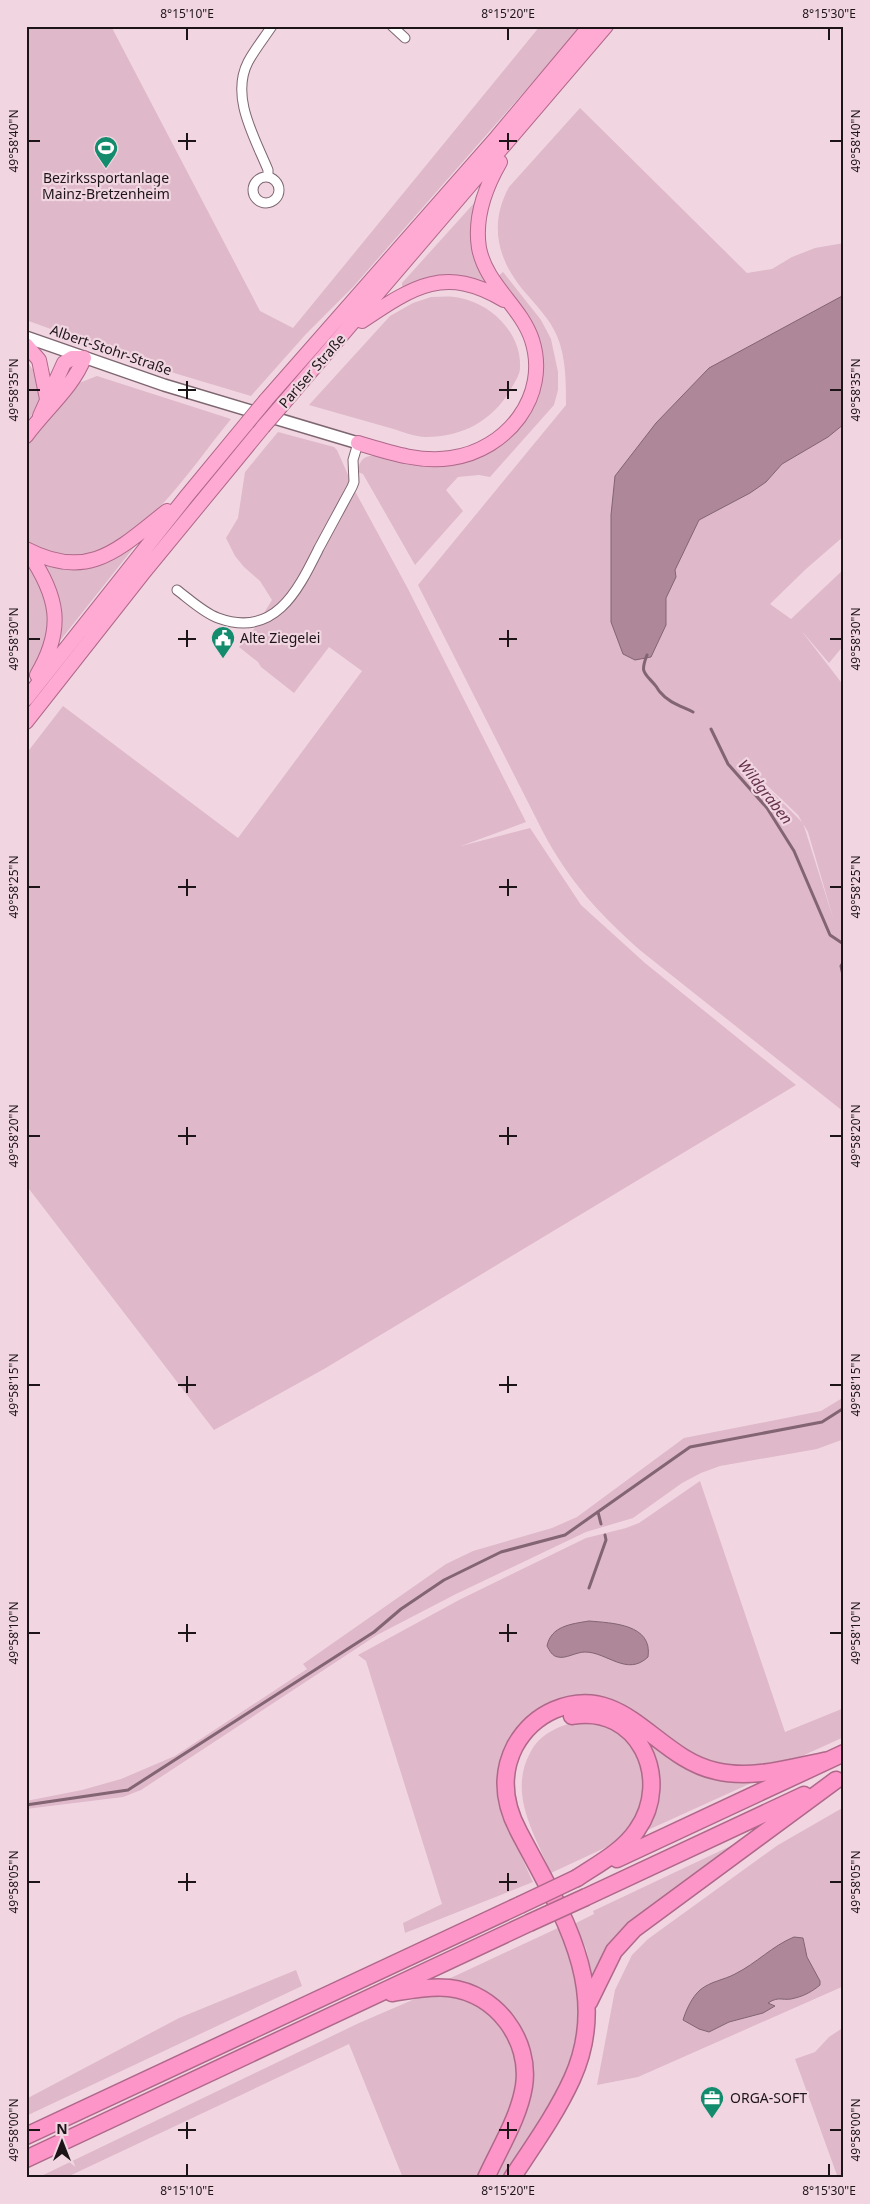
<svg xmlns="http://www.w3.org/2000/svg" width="870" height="2204" font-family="'Noto Sans',sans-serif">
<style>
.green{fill:#dfb8c9;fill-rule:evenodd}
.water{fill:#ae8798;stroke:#826472}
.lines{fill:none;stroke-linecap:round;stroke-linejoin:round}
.stream{stroke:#826472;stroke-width:3}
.minor-casing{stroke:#7e6671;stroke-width:11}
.tertiary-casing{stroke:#7e6671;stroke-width:14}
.trunk-casing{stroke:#af688a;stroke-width:16}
.motorway-casing{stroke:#af688a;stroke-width:19}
.minor{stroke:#fff;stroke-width:9}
.tertiary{stroke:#fff;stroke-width:11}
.trunk{stroke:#feaad3;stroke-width:14}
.motorway{stroke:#fd95c8;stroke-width:16}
.trunk-bridge-casing{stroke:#af688a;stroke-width:16;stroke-linecap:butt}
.motorway-bridge-casing{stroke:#af688a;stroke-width:19;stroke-linecap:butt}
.trunk-bridge{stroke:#feaad3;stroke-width:14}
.motorway-bridge{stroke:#fd95c8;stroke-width:16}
.ticks{fill:none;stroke:#1d1418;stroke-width:2}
.labels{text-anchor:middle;stroke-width:4.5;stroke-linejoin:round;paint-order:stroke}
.poi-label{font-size:14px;fill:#1d1418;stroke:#f1d6e1;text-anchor:start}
.street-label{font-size:14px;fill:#1d1418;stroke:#f1d6e1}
.water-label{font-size:15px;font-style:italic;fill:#64304a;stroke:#f1d6e1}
.neatline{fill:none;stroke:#1d1418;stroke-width:2}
.ticks-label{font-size:12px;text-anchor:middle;fill:#1d1418}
</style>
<rect width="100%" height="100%" fill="#f1d6e1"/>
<!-- green -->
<path class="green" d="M26,26H111L260,311L293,328L540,26H582L353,287L306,334L251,396L77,344L81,337L70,336L26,320Z
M580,108L747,273L772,269L792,257L815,248L844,243V536L806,569L770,604L791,619L844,569V645L829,663L800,629L844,686V1112L641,951C600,915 569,881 543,832L418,585L566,405C566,382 566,357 557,336C550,319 535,304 523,290C497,258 489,224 509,187ZM737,757L798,815L808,832L834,921L803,823Z
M476,201L487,279L485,284L402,286V283Z
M503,272L541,320L551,339L558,372V390L554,405L490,477L479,475L458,477L446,490L463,511L415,565L363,474L358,472C359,454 372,454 386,458L497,447L519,429L530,413L535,402L542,374V353L536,333L497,277Z
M431,297C439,297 447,296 454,297C489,301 522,332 520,368C520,375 514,383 511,389C493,420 463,437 426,437C415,437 401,431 390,428C363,420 336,413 309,405L390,316L413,303Z
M26,359L32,369L37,368L41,397L26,426Z
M97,376L231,419C195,463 161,517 112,547C86,563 49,560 26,541V446L79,383Z
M278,432L334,447L337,450L356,493L407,587L526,822L461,846L530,828L581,905L645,963L796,1085L324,1369L214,1430L26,1185V754L63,706L238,838L362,671L329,647L294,693L261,667L258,662L239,647L254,629L272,600L260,581L244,567L235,556L226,538L238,518L245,472Z
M135,546L55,647L42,567L45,564C80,576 104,563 135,546Z
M26,562L44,588L50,627L40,660L26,680Z
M844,1397V1439L817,1449L720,1466L701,1473L682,1483L633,1518L586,1532L456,1594L377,1635L141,1790L123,1797L26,1809V1801L82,1790L121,1779L175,1756L307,1669L303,1664L446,1564L473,1551L552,1528L577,1517L684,1438L821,1411Z
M700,1481L785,1732L844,1708V1737L791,1761L763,1768L702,1763L617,1705L526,1722L502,1808L509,1830L533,1882L405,1933L403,1923L442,1904L366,1661L358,1655L459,1600L586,1538L626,1528L639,1523Z
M579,1721C601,1722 628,1731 639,1751C643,1758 645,1794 646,1805L624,1835L611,1845L551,1873C535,1835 508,1794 530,1753C540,1733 559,1726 579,1721Z
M636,1728L656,1745L758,1780L639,1834L652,1813Z
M844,1807V1986L638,2077L597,2085L615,1990L632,1955L648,1939L778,1845Z
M756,1834L636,1921L593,1979L586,1948L574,1924L594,1914L593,1911Z
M558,1928C569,1955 581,1983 580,2012C580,2074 536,2127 505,2178H490L524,2104L515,2024L440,1983Z
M296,1970L302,1986L26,2116V2099L179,2018Z
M444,1993L471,1999L500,2019L520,2063L517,2098L480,2178H403L349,2044L65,2178H37L359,2023L424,1995Z
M844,2027V2178H838L795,2059L815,2052L829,2037Z"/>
<!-- water -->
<path class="water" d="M844,295V424L828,437L782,464L766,482L750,493L699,520L675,570L676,577L666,598V625L651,657L635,660L623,654L611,622V515L615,476L656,423L709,368Z
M589,1621C612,1623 653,1624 648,1657C627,1677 607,1652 585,1652C576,1652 566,1659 558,1657C552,1656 550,1651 547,1646C551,1626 571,1624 589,1621Z
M794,1937L803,1938L807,1957L820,1981V1985C813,1991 804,1996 795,1998C783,2002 780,1995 768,2003L775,2006L763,2013L729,2022L709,2032L699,2029L683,2020C686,2010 692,1997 700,1990C711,1981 724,1980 735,1974C757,1963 772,1946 794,1937Z"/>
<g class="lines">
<!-- stream -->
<path class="stream" d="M647,655C640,673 644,672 655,685C657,687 658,690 660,692C669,703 681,706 693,712
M711,729L728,764L767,808L794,851L830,935L842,943L844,948
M844,961L841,966L844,980
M598,1512L601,1524
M589,1588L606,1540L605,1535
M26,1805L128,1790L374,1632L401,1609L444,1580L501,1552L565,1535L690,1447L822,1422L844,1408"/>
<!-- minor casing -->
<g class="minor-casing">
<path id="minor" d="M392,26L405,38
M253 190a13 13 0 1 1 26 0a13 13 0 1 1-26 0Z
M268,177V170C255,138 230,97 248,62C255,49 264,38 272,26
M177,590C189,599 204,613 218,618C275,639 298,590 319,548C330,528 341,507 352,487L354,482L353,460L358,443"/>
</g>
<!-- tertiary casing -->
<g class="tertiary-casing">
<path id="tertiary" d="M26,337L164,385L358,443"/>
</g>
<!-- trunk casing -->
<g class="trunk-casing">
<path id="trunk" d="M362,321C414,286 445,265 504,300
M26,345L39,360L47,399
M266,400L497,137L590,26
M282,405L606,26
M26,436C44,411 74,386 84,358H72L64,363L40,416
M358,443C388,452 420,463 451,458C507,450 550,396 532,340C521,306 486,285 479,248C474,217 485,188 500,162
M26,549C89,582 119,549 167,511
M28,552C58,596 65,628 37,675
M26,699L186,497L247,423
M26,722L144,572L263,427"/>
</g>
<!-- motorway casing -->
<g class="motorway-casing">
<path id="motorway" d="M572,1716C638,1704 673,1779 637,1830C623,1851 598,1864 577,1878
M617,1859L844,1753
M586,1897L804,1795
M392,1993C411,1990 430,1986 449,1988C496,1993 531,2040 524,2086C519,2118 499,2149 486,2178
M589,2002L614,1951L634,1929L836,1780
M26,2136L520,1905
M26,2159L529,1923
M512,2178C533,2146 556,2114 572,2079C613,1989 560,1910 519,1832C504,1804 500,1775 515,1746C524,1730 538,1717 554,1710C624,1680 655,1758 716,1771C753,1780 792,1767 829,1760"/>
</g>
<!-- minor -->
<use href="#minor" class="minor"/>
<!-- tertiary -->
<use href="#tertiary" class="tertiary"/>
<!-- trunk -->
<use href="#trunk" class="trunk"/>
<!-- motorway -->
<use href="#motorway" class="motorway"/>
<!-- trunk-bridge casing -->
<g class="trunk-bridge-casing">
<path id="trunk-bridge" d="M247,423L266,400
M263,427L282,405"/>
</g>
<!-- motorway-bridge casing -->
<g class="motorway-bridge-casing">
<path id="motorway-bridge" d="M520,1905L577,1878
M529,1923L586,1897"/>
</g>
<!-- trunk-bridge -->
<use href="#trunk-bridge" class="trunk-bridge"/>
<!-- motorway-bridge -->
<use href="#motorway-bridge" class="motorway-bridge"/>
</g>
<!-- ticks -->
<path class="ticks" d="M187,28V40M508,28V40M829,28V40M187,133V150M508,133V150M28,141H40M178,141H196M499,141H517M830,141H842M187,381V399M508,381V399M28,390H40M178,390H196M499,390H517M830,390H842M187,630V647M508,630V647M28,639H40M178,639H196M499,639H517M830,639H842M187,879V896M508,879V896M28,887H40M178,887H196M499,887H517M830,887H842M187,1127V1145M508,1127V1145M28,1136H40M178,1136H196M499,1136H517M830,1136H842M187,1376V1393M508,1376V1393M28,1385H40M178,1385H196M499,1385H517M830,1385H842M187,1624V1642M508,1624V1642M28,1633H40M178,1633H196M499,1633H517M830,1633H842M187,1873V1891M508,1873V1891M28,1882H40M178,1882H196M499,1882H517M830,1882H842M187,2122V2139M508,2122V2139M28,2130H40M178,2130H196M499,2130H517M830,2130H842M187,2164V2176M508,2164V2176M829,2164V2176"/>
<!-- icons -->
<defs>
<g id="stadium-pin" transform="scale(1.25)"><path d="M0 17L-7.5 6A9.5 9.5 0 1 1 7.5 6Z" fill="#138b6d" stroke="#f1d6e1"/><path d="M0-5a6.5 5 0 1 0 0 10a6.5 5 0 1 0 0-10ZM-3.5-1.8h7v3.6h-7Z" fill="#fff"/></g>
<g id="civic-pin" transform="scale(1.25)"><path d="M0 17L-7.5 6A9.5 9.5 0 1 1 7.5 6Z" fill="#138b6d" stroke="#f1d6e1"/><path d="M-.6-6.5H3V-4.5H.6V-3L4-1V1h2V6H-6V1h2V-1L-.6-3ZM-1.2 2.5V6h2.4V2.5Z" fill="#fff"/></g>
<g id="office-pin" transform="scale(1.25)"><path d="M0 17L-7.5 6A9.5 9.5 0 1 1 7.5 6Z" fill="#138b6d" stroke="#f1d6e1"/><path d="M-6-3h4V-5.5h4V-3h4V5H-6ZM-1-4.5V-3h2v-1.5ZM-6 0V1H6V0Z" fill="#fff"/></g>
</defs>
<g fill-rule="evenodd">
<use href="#stadium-pin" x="106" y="148"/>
<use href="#civic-pin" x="223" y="638"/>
<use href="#office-pin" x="712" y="2098"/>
</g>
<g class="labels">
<!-- poi labels -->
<g class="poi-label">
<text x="106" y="183" text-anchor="middle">Bezirkssportanlage<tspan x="106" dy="16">Mainz-Bretzenheim</tspan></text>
<text x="240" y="643">Alte Ziegelei</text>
<text x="730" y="2103">ORGA-SOFT</text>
</g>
<!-- street labels -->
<g class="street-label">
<text transform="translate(111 350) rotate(19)" y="5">Albert-Stohr-Straße</text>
<text transform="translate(312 371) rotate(-49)" y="5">Pariser Straße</text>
</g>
<!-- water labels -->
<g class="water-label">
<text transform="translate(765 792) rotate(52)" y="5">Wildgraben</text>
</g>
</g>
<!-- border -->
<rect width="870" height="2204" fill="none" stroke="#f1d6e1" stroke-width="55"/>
<!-- north arrow -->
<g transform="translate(62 2142)" stroke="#f1d6e1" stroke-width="4" paint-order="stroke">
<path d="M0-4L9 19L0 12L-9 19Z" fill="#1d1418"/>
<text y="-8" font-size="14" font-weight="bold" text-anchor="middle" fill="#1d1418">N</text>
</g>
<rect x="28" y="28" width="814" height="2148" class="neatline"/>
<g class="ticks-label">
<text x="187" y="18">8°15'10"E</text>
<text x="508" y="18">8°15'20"E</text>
<text x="829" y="18">8°15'30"E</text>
<text transform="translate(14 141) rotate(-90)" y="4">49°58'40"N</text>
<text transform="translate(856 141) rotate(-90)" y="4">49°58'40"N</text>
<text transform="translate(14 390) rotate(-90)" y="4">49°58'35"N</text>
<text transform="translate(856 390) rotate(-90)" y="4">49°58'35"N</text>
<text transform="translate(14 639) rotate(-90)" y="4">49°58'30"N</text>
<text transform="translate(856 639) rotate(-90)" y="4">49°58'30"N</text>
<text transform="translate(14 887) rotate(-90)" y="4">49°58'25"N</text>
<text transform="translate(856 887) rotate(-90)" y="4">49°58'25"N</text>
<text transform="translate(14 1136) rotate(-90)" y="4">49°58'20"N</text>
<text transform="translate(856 1136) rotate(-90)" y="4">49°58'20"N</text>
<text transform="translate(14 1385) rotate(-90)" y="4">49°58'15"N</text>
<text transform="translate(856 1385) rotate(-90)" y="4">49°58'15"N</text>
<text transform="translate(14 1633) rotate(-90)" y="4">49°58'10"N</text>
<text transform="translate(856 1633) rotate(-90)" y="4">49°58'10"N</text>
<text transform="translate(14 1882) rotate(-90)" y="4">49°58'05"N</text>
<text transform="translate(856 1882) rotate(-90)" y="4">49°58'05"N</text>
<text transform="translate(14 2130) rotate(-90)" y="4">49°58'00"N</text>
<text transform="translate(856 2130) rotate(-90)" y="4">49°58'00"N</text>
<text x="187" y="2195">8°15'10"E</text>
<text x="508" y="2195">8°15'20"E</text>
<text x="829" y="2195">8°15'30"E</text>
</g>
</svg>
